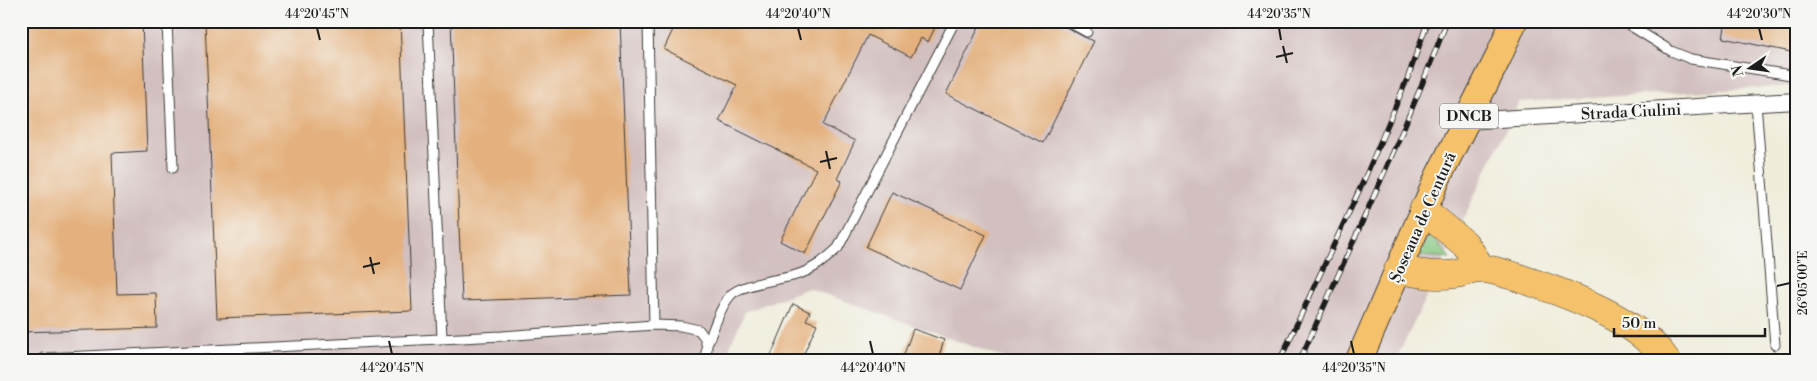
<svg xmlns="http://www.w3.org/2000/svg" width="1817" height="381" font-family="'Libre Bodoni',serif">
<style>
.industrial{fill:#d2bfbf}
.green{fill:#83c57d;stroke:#50704c}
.building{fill:#e4b17e}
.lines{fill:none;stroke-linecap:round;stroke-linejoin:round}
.service-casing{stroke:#3c3b39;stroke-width:11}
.minor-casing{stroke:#3c3b39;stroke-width:18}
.primary-casing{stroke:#3c3b39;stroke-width:28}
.trunk-casing{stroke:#3c3b39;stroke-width:29}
.service{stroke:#fff;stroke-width:9}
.minor{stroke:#fff;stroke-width:16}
.primary{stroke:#f5c16b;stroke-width:26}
.trunk{stroke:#f5c16b;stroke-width:28}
.rail-casing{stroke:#1c1c1c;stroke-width:5.5}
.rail{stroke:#f6f6f2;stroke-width:4;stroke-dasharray:11;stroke-linecap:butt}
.ticks{fill:none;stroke:#1c1c1c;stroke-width:2}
.labels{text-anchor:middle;stroke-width:4;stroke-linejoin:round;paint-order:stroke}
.shield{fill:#f6f6f2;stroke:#5d5d5c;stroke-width:1}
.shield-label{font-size:15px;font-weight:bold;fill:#1c1c1c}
.street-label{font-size:16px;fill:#1c1c1c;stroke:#f6f6f2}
.neatline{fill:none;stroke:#1c1c1c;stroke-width:2}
.ticks-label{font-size:12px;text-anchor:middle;fill:#1c1c1c}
</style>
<rect width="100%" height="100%" fill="#f6f6f2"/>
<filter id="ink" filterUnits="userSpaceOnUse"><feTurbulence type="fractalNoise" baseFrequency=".02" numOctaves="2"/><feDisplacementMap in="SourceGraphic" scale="10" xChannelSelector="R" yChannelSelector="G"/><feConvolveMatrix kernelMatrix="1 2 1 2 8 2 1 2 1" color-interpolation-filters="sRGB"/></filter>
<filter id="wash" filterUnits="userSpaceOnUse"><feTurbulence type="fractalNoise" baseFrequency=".0096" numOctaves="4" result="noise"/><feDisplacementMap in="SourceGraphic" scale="20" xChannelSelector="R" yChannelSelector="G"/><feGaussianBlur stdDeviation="1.12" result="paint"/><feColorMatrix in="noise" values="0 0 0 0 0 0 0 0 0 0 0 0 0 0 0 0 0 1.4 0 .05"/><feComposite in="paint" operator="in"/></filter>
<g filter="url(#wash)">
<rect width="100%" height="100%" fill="#f0eddb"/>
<!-- industrial -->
<path class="industrial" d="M21,21H1796V86L1519,102L1396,360H1010L808,288L745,312L724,360H21Z"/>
<!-- green -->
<path class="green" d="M1430,234L1450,258L1418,256Z"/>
<g id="blocks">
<!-- building -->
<path class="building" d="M21,21H142L147,151L112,153L117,294L156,293L157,328L21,332Z
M205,21H400L412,311L217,318Z
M451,21H620L631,295L462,301Z
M677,21H938L928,42L921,38L911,57L868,35L823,125L855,141L837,179L842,181L805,254L780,241L816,169L719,121L737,85L664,49Z
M982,21H1055L1084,37L1094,41L1043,143L946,94Z
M1726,21H1796V53L1723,38Z
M892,192L986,235L960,290L866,247Z
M793,304L810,312L806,320L817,324L801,360H769Z
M913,329L944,340L938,360H902Z"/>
</g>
</g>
<g filter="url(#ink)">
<use href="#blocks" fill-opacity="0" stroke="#3c3b39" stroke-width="1"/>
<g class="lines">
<!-- service casing -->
<g class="service-casing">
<path id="service" d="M167,21L173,168
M428,21L442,338
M648,21L654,325
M1067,21L1087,32
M1623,21L1671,51L1691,59L1791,75
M1756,103L1775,345
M707,345C713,331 721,303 733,293C746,283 780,280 796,275C813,270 825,260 838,248L955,21
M43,358L502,336L654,325L681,326L699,330L705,338L707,349L704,360"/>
</g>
<!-- minor casing -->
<g class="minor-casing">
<path id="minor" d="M1467,121L1796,101"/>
</g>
<!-- primary casing -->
<g class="primary-casing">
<path id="primary" d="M1359,360L1439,175L1498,58L1514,21"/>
</g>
<!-- trunk casing -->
<g class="trunk-casing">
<path id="trunk" d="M1423,210L1465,244L1482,269
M1398,270C1416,273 1436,277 1455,274C1463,273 1472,269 1481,269C1494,269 1510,275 1522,279C1568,294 1638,319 1666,360"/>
</g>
<!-- service -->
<use href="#service" class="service"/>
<!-- minor -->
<use href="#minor" class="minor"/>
<!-- primary -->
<use href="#primary" class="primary"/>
<!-- trunk -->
<use href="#trunk" class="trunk"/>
<!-- rail casing -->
<g class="rail-casing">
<path id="rail" d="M1280,360L1364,180L1408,77L1428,21
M1300,360C1350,247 1403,137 1447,21"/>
</g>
<!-- rail -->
<use href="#rail" class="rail"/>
</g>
</g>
<!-- ticks -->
<path class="ticks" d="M317,28L320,40M798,28L801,40M1279,28L1281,40M1759,28L1762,40M1283,46L1287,63M1276,57L1293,53M826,151L830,169M820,162L837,158M370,257L374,274M363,267L380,263M1777,286L1790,283M389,341L392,354M870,341L873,354M1351,341L1354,354"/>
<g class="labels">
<!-- shield labels -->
<rect class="shield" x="1440" y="103.5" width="58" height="25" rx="4"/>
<g class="shield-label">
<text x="1469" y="121">DNCB</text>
</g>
<!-- street labels -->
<g class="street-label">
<text transform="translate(1631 111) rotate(-3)" y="6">Strada Ciulini</text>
<text transform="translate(1422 217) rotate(-66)" y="6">Șoseaua de Centură</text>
</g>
</g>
<!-- margin -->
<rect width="1817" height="381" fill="none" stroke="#f6f6f2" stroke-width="55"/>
<!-- north arrow -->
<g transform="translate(1750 68) rotate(257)" stroke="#f6f6f2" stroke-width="4" paint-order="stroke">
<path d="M0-4L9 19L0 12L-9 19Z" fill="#1c1c1c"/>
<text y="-8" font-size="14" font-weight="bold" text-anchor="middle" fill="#1c1c1c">N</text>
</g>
<!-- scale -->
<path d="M1614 328v8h151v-8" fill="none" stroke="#1c1c1c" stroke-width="2.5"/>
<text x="1622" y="328" font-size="15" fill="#1c1c1c" stroke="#f6f6f2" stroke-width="4" paint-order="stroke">50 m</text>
<rect x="28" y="28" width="1762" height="326" class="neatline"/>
<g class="ticks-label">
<text x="317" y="18">44°20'45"N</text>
<text x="798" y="18">44°20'40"N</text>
<text x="1279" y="18">44°20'35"N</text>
<text x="1759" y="18">44°20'30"N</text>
<text transform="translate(1803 283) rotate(-90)" y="4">26°05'00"E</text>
<text x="392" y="372">44°20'45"N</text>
<text x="873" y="372">44°20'40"N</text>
<text x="1354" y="372">44°20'35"N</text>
</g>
</svg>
